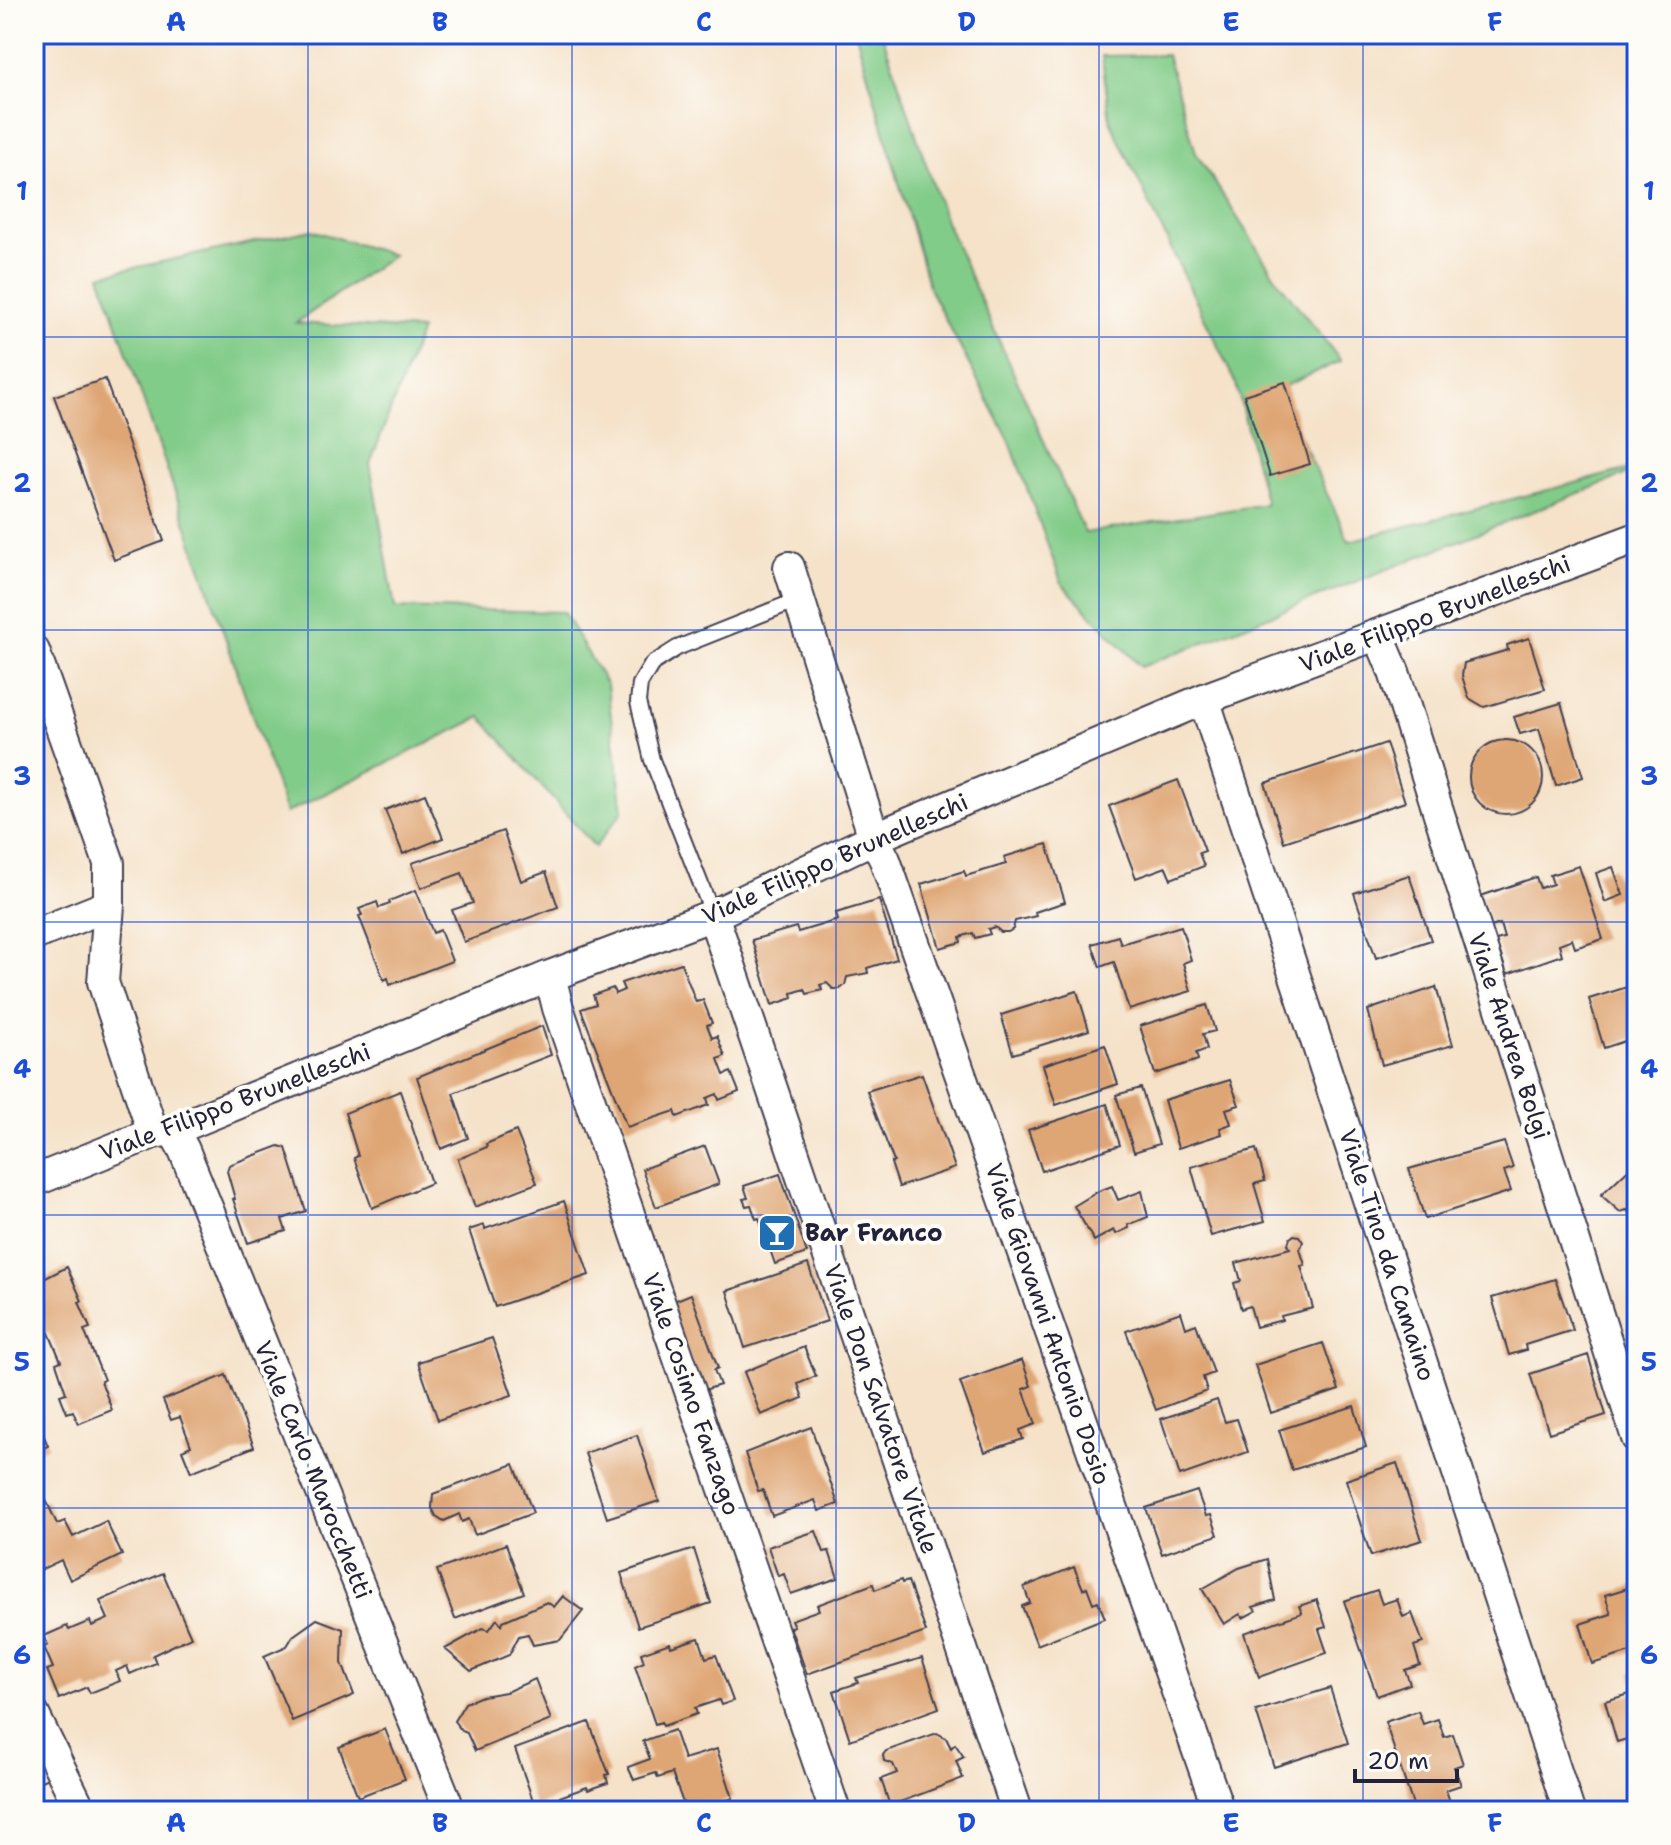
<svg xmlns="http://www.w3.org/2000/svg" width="1671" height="1845" font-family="'Shantell Sans',sans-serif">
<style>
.green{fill:#82cc89;stroke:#527762;stroke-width:2}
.building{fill:#dfa675}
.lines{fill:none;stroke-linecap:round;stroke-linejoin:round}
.service-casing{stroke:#423f50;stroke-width:18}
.minor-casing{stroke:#423f50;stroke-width:34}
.service{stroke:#fff;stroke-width:14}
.minor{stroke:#fff;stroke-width:30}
.grid{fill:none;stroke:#1d4ed8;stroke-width:2;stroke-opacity:0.55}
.labels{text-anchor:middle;stroke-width:8;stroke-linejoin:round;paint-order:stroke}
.street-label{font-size:24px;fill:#22223b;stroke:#fdfcf7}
.poi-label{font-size:24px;font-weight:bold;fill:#22223b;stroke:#fdfcf7;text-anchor:start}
.neatline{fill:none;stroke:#1d4ed8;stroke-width:3}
.grid-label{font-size:26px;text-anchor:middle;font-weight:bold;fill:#1d4ed8}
</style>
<rect width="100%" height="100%" fill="#fdfcf7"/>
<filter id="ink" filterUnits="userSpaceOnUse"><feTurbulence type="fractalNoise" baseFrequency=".0125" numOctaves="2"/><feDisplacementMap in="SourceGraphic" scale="16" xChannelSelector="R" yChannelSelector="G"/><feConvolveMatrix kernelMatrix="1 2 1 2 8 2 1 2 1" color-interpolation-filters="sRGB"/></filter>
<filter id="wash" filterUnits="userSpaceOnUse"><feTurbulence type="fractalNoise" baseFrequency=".006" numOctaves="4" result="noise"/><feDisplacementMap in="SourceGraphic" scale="32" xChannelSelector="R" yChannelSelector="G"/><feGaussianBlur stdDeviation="1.8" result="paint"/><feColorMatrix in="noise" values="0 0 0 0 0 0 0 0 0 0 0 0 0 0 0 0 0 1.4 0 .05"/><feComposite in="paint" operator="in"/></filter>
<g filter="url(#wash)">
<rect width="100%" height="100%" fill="#f5e2c9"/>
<!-- green -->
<path class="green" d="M856,34H882L945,220L1085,533L1266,504L1236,384L1110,121L1102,56L1167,55L1196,153L1278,281L1341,361L1278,389L1349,541L1637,467V470L1141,667L1062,584L1010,442L930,290Z
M311,230L393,255L296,323L421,330L370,464L395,608L563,612L607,685L623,811L595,847L481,717L286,813L100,275Z"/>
<g id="blocks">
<!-- building -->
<path class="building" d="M1637,261V281L1630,264Z
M105,379L164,541L114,560L54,396Z
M1285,382L1310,464L1270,476L1244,395Z
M1529,638L1545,689L1484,707L1469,698L1462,676L1464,663L1508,650L1507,645Z
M1561,703L1583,777L1556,786L1539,729L1520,734L1514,717Z
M1469 777a37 37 0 1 1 74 0a37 37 0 1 1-74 0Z
M1386,743L1405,802L1284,842L1265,783Z
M1178,780L1205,851L1199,853L1204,866L1171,879L1166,867L1136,878L1109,806Z
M425,794L443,838L403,854L385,810Z
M503,831L521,881L546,872L558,907L464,942L452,910L473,903L462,873L421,888L412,863Z
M1047,844L1065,902L1035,912L1036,916L1015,921L1013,929L1008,932H1001L995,927L988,929L990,934L975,938L973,933L960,937L961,942L940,948L921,884L964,871L966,876L1006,864L1004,857Z
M1579,866L1603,939L1575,948L1572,939L1559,944L1562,955L1507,974L1496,940L1504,938L1500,924L1491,927L1481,896L1536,877L1540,888L1553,884L1550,875Z
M1613,867L1623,895L1605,902L1596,873Z
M1409,875L1431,940L1376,958L1354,893Z
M416,890L433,933L440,930L452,961L390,985L388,978L384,980L359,916L362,915L359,909L377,902L379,908L390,904L389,901Z
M879,900L897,959L867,968L868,973L847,977L845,985L840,989H833L827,983L820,985L822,990L807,994L805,989L792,993L793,998L772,1005L752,940L796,927L798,932L838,920L836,913Z
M1181,926L1191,960L1183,963L1191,991L1129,1010L1114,962L1100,967L1092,944L1118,936L1121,944Z
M681,963L696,1002L703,1000L712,1023L707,1025L712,1038L717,1036L725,1056L718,1059L724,1075L731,1072L739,1092L719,1100L717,1094L707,1098L709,1105L677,1117L675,1111L627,1127L581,1009L596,1004L593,995L613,988L615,994L624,990L621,983Z
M1436,987L1453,1045L1382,1065L1368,1010Z
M1627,987L1637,1018V1037L1604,1048L1589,999Z
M1077,991L1089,1030L1013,1054L1001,1015Z
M1207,1005L1215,1031L1203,1034L1207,1049L1196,1053L1198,1060L1155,1074L1140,1026Z
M542,1026L551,1055L453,1093L468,1138L441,1149L417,1077Z
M1105,1045L1118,1084L1056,1105L1043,1065Z
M922,1074L955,1168L899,1187L891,1163L894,1162L867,1091Z
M1230,1080L1239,1105L1226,1109L1231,1124L1220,1128L1222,1134L1178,1148L1164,1100Z
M1141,1088L1159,1144L1134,1152L1116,1095Z
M400,1091L431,1183L372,1208L354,1158L358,1156L345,1113Z
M1107,1104L1120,1145L1042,1171L1028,1130Z
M516,1131L537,1183L475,1207L458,1159L487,1147L486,1144Z
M1504,1142L1513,1168L1504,1171L1511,1191L1425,1219L1409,1169Z
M279,1146L286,1148L306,1211L282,1219L286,1231L248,1243L233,1199H235L227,1171L229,1165Z
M705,1146L719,1184L656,1207L642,1169Z
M1256,1149L1265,1181L1254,1184L1265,1221L1211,1236L1191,1167Z
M1637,1161V1221L1627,1210L1620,1212L1601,1195Z
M780,1174L807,1253L775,1264L759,1218L756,1219L751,1205L746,1206L743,1199L748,1198L744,1186Z
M1112,1186L1118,1200L1142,1191L1148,1217L1128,1225L1129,1228L1116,1234L1114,1230L1094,1241L1074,1206L1099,1191Z
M564,1201L589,1275L495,1307L469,1230L484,1225L485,1229Z
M1294,1235L1299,1236L1303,1242L1300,1249L1305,1265L1301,1266L1313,1308L1281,1316L1282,1320L1256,1327L1250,1306L1241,1309L1234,1283L1241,1281L1236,1263L1290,1248L1288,1244L1290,1238Z
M808,1264L827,1321L745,1348L727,1291Z
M67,1267L82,1301L79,1302L90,1328L84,1330L104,1380L101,1381L112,1410L78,1424L73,1411L67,1413L60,1395L66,1393L56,1363L61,1361L49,1333L45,1334L37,1315L42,1313L36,1299L40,1297L34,1284Z
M1555,1279L1573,1330L1525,1345L1526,1350L1509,1355L1492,1298Z
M691,1294L718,1368L714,1370L720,1385L701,1391L669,1303Z
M1636,1306H1637V1358L1626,1356Z
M1181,1312L1186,1328L1196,1324L1214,1373L1203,1377L1207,1391L1156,1410L1126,1331Z
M492,1338L512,1395L438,1420L418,1362Z
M1323,1343L1339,1390L1271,1413L1255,1365Z
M804,1347L816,1376L798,1384L803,1398L761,1415L744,1372Z
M1588,1355L1606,1415L1549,1433L1530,1374Z
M1022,1360L1031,1386L1023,1389L1036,1424L1020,1430L1023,1439L985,1452L960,1382Z
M226,1375L254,1447L191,1472L182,1450L191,1446L180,1417L171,1420L163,1400Z
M1217,1400L1225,1422L1237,1419L1248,1452L1180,1476L1161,1419Z
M1354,1406L1366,1447L1292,1470L1279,1430Z
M34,1412L48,1446L34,1452Z
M811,1427L838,1504L819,1511L815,1500L772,1516L763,1490L758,1491L745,1453Z
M637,1435L659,1501L607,1518L585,1453Z
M1397,1463L1422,1540L1371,1556L1346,1480Z
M514,1464L533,1513L475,1535L469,1519L462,1522L459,1514L444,1521L436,1516L432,1508L433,1494Z
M1197,1491L1206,1516L1211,1515L1218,1535L1162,1554L1146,1508Z
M46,1500L57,1524L65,1521L73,1537L106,1521L122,1555L70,1580L61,1560L34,1573V1506Z
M816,1531L824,1552L829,1551L838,1578L791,1594L784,1574L778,1576L768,1547Z
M506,1544L524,1593L455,1619L437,1570Z
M694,1549L711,1603L638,1627L621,1573Z
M1267,1559L1275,1600L1253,1607L1256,1611L1243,1618L1240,1614L1224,1624L1202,1589L1239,1568Z
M1074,1567L1083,1589L1087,1587L1093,1603L1098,1601L1105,1618L1037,1645L1022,1606L1030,1603L1024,1587Z
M163,1573L191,1637L153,1655L156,1663L130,1674L127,1666L116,1671L120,1681L90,1693L87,1687L59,1699L47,1670L53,1668L44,1647L48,1645L44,1636L67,1626L69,1630L90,1621L92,1626L108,1619L100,1601Z
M901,1580L902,1583L908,1581L926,1632L807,1674L790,1627L794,1626L791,1620L819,1610L817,1605L873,1584L875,1590Z
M1637,1585V1650L1592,1664L1580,1624L1611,1614L1605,1595Z
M1377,1590L1382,1604L1397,1599L1403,1617L1412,1613L1423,1643L1414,1646L1420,1665L1405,1670L1410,1684L1377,1696L1344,1601Z
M563,1596L583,1611L560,1640L533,1645L528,1634L519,1636L509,1655L471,1671L445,1649L483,1628L489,1630L497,1619L502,1625L503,1621L547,1602L554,1607Z
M1317,1600L1326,1627L1319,1629L1327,1653L1259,1677L1244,1633L1302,1613L1299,1606Z
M317,1619L343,1629L342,1663L354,1695L292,1721L264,1656L287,1646L293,1636Z
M699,1638L706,1658L716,1655L733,1701L721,1705L719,1700L695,1708L697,1714L663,1726L661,1722L655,1724L635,1666L644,1662L641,1653L670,1643L671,1647Z
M922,1658L939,1708L850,1740L834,1691L858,1683L856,1678Z
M1637,1671V1692H1636L1631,1673Z
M535,1679L551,1720L475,1751L467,1733L462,1731L454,1721L465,1703L482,1696L506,1692Z
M1330,1688L1348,1743L1274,1767L1256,1711Z
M1637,1692V1736L1617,1742L1605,1701Z
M1418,1711L1423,1724L1438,1719L1444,1737L1453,1734L1463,1764L1454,1767L1461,1785L1446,1790L1451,1805L1433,1811H1415L1385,1722Z
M589,1722L609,1774L606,1775L608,1783L588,1790L587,1787L535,1806L515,1749Z
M385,1729L405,1779L358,1797L339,1747Z
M674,1730L684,1759L717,1749L733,1798L698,1811H686L672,1773L658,1778L656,1773L634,1780L628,1767L650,1759L643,1741Z
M937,1733L946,1738L951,1748L955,1744L964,1757L956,1761L963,1778L890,1806L881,1779L897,1773L893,1764L884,1761L883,1755L886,1751Z
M34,1747L55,1775L34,1784Z
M644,1806L646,1811H621L633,1807Z"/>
</g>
</g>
<g filter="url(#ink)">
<use href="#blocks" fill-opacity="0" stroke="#423f50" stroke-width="2"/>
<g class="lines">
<!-- service casing -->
<g class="service-casing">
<path id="service" d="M713,915L652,760L638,702L640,684L652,664L677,648L800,599"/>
</g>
<!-- minor casing -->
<g class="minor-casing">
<path id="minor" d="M789,567L874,838L885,860L1219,1811
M1379,636L1394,672L1637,1438
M34,651L109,863V905L103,982L153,1133
M1204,699L1569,1811
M713,915L1017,1811
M34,935L109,905
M550,976L558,1008L835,1811
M173,1130L184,1150L450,1811
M34,1181L153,1133L173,1130L550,976L713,915L874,838L1204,699L1637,538
M34,1715L81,1811"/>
</g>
<!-- service -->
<use href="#service" class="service"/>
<!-- minor -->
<use href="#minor" class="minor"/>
</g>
</g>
<!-- grid -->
<path class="grid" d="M308,34V1811M572,34V1811M836,34V1811M1099,34V1811M1363,34V1811M34,337H1637M34,630H1637M34,922H1637M34,1215H1637M34,1508H1637"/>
<!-- icons -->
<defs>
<g id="bar-square" transform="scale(2)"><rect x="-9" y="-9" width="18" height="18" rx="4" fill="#1f6fb2" stroke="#fdfcf7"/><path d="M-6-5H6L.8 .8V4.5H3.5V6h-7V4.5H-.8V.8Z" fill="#fff"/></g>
</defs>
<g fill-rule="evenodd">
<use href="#bar-square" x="777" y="1233"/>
</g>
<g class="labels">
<!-- street labels -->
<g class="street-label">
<text transform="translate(1435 614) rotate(-21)" y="8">Viale Filippo Brunelleschi</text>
<text transform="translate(835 859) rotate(-24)" y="8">Viale Filippo Brunelleschi</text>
<text transform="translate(1509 1036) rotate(72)" y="8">Viale Andrea Bolgi</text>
<text transform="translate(235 1102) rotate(-21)" y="8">Viale Filippo Brunelleschi</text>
<text transform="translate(1387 1255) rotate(72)" y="8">Viale Tino da Camaino</text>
<text transform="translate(1048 1324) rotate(71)" y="8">Viale Giovanni Antonio Dosio</text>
<text transform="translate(691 1394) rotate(71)" y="8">Viale Cosimo Fanzago</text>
<text transform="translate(881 1409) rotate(71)" y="8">Viale Don Salvatore Vitale</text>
<text transform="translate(313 1470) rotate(68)" y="8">Viale Carlo Marocchetti</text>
</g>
<!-- poi labels -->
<g class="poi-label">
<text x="805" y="1241">Bar Franco</text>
</g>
</g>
<!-- margin -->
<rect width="1671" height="1845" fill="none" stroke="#fdfcf7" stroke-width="88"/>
<!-- scale -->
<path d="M1355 1769v12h102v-12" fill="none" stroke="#22223b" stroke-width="4"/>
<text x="1367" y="1769" font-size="24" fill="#22223b" stroke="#fdfcf7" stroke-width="6" paint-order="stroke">20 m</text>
<rect x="44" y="44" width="1583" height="1757" class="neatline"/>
<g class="grid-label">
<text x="176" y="31">A</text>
<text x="440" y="31">B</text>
<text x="704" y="31">C</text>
<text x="967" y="31">D</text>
<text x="1231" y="31">E</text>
<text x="1495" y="31">F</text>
<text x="22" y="200">1</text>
<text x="1649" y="200">1</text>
<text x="22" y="492">2</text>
<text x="1649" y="492">2</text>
<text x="22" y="785">3</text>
<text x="1649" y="785">3</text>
<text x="22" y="1078">4</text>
<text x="1649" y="1078">4</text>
<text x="22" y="1371">5</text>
<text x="1649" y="1371">5</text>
<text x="22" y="1664">6</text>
<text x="1649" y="1664">6</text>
<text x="176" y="1832">A</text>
<text x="440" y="1832">B</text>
<text x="704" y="1832">C</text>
<text x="967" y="1832">D</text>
<text x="1231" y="1832">E</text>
<text x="1495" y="1832">F</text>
</g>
</svg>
